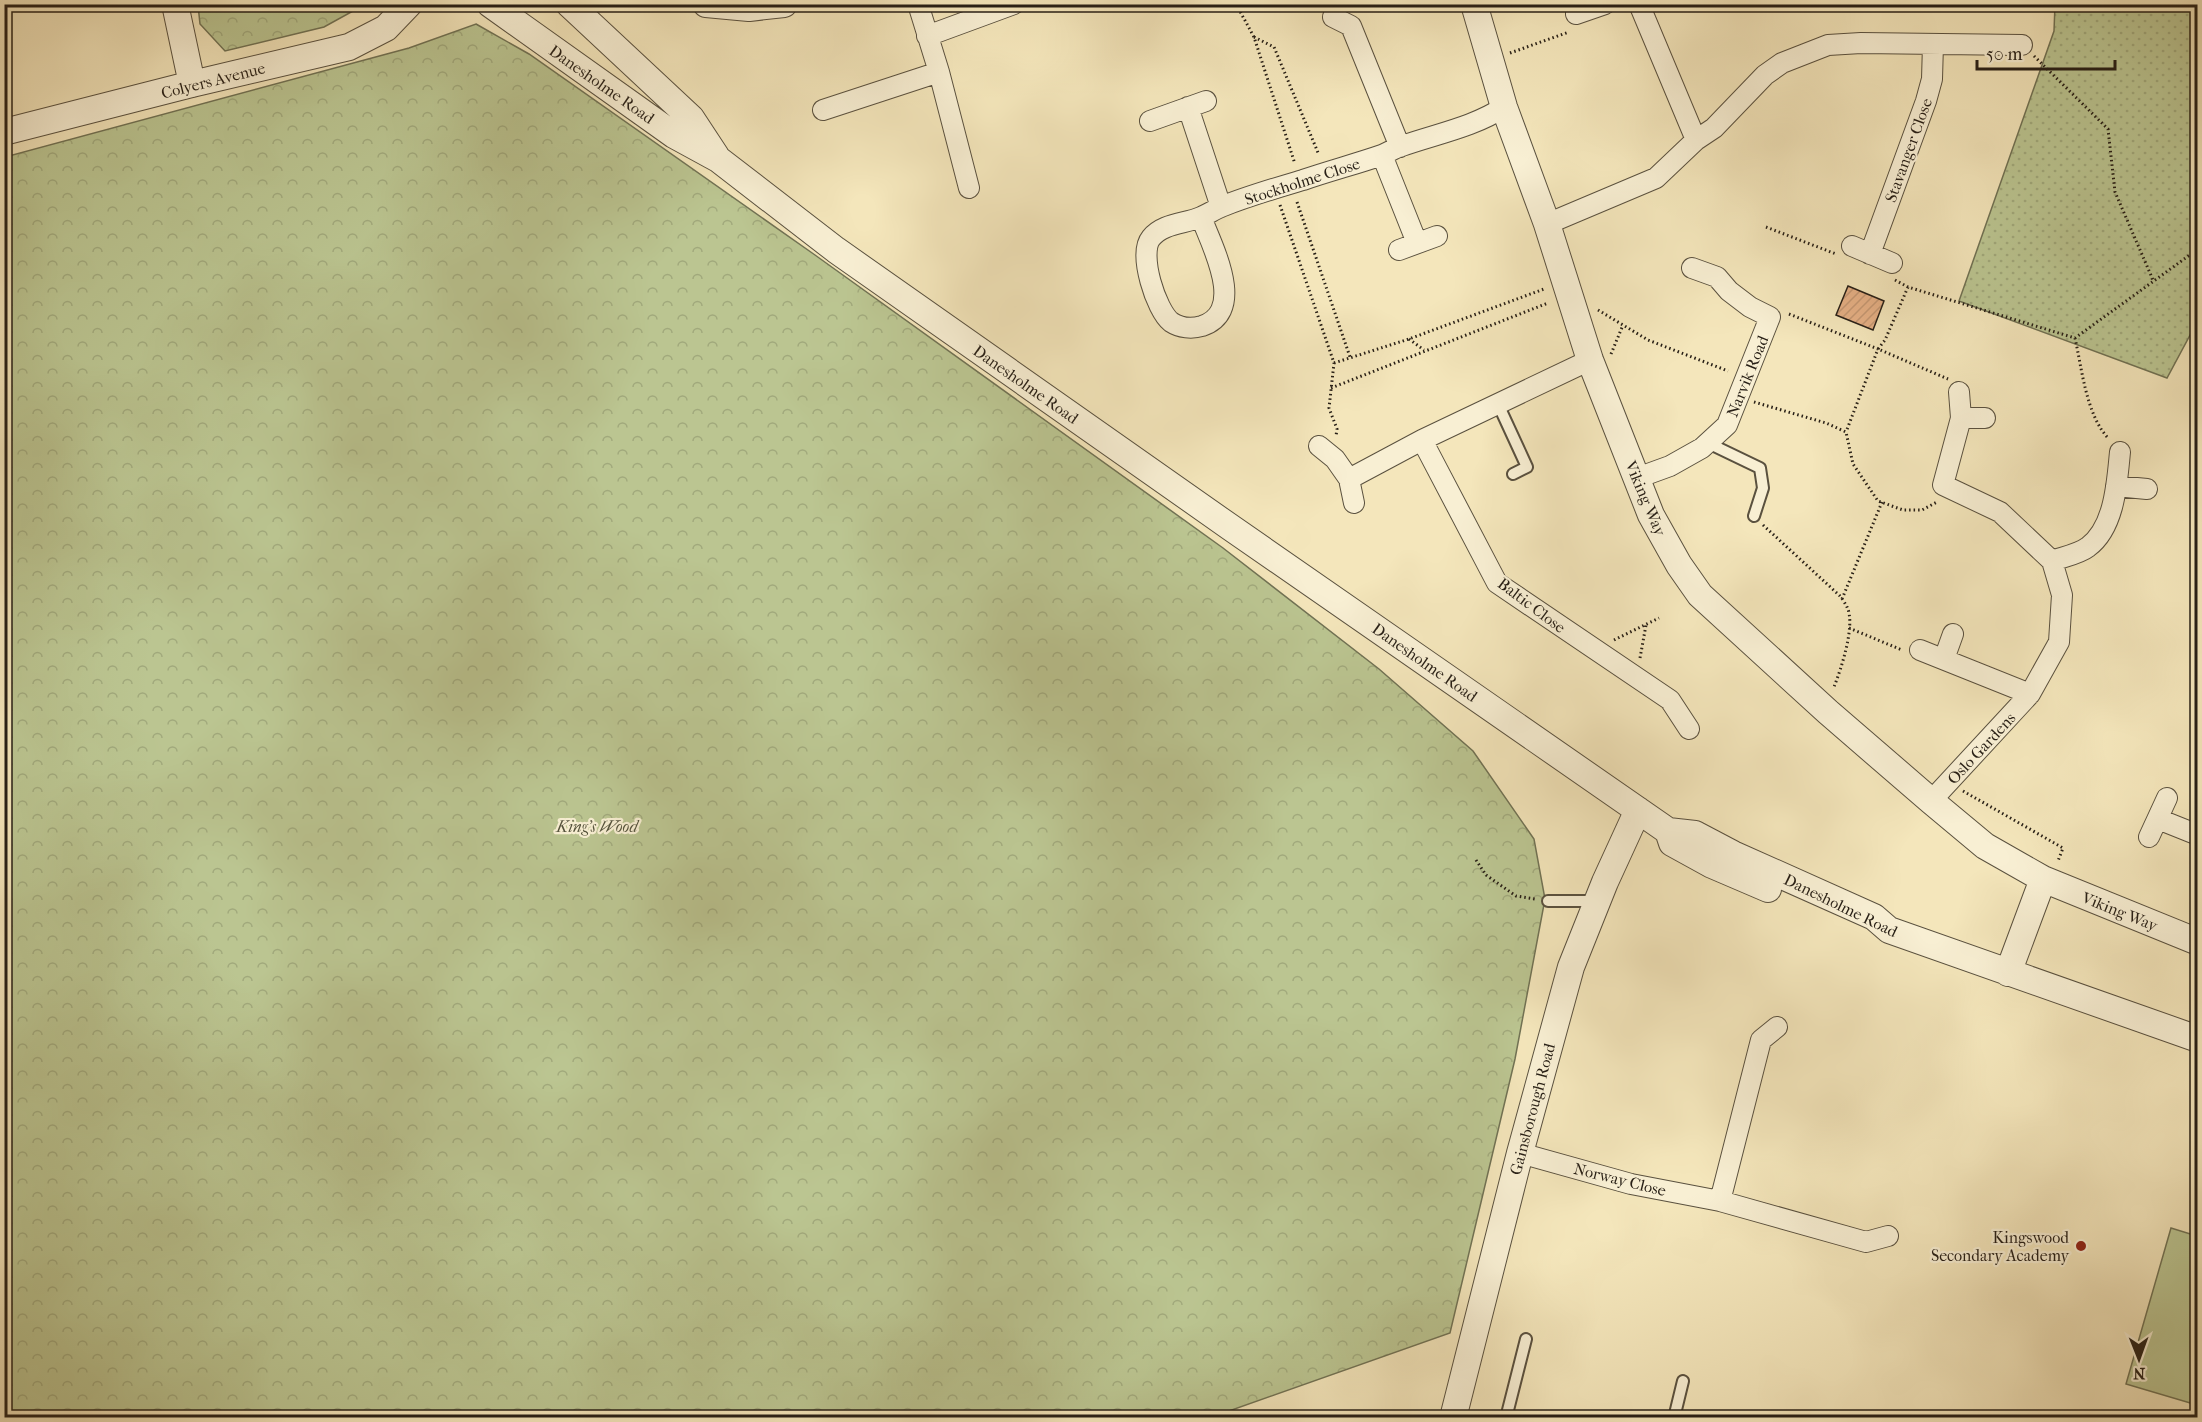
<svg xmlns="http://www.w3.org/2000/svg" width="2202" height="1422" font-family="'IM FELL French Canon',serif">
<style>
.grass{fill:#bbc591;stroke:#717254;stroke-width:1.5}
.forest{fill:url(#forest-crowns);stroke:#717254;stroke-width:1.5}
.park{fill:url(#park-dots);stroke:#717254;stroke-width:1.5}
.building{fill:url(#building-hatch);stroke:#271f16;stroke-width:1.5}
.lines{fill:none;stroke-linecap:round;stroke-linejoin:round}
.service-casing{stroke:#5a513f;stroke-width:14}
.minor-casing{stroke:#5a513f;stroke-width:22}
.tertiary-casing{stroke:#5a513f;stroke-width:28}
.path{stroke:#271f16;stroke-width:3;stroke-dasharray:1.5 3;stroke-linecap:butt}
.service{stroke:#f8efd3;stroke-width:10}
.minor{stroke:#f8efd3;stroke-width:20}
.tertiary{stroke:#f8efd3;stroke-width:26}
.poi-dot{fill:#8f2418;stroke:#f8efd3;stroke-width:2}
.labels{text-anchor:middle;stroke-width:4.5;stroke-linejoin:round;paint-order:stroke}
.street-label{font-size:16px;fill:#271f16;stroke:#f8efd3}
.park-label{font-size:16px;font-style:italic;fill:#53513b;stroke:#f8efd3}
.poi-label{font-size:16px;fill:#271f16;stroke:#f8efd3;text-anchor:end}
</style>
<defs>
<pattern id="forest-crowns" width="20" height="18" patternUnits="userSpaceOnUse" patternTransform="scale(1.5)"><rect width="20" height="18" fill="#bbc591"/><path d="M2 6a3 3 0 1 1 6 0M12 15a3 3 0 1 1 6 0" fill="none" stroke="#a1a97c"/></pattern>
<pattern id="park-dots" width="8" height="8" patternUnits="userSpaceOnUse" patternTransform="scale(1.5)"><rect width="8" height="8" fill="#bbc591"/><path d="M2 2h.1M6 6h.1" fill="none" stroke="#a1a97c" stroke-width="1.8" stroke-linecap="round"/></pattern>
<pattern id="building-hatch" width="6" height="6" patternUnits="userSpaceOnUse" patternTransform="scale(1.5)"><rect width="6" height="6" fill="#e5af84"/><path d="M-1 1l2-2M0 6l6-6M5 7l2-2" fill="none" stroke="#c49671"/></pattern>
</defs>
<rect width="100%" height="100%" fill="#f4e6bb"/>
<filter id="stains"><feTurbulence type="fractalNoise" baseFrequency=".00333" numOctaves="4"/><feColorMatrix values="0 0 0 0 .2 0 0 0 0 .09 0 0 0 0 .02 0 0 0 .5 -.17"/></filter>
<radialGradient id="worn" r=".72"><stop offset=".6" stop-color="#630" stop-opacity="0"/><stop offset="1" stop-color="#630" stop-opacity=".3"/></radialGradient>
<!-- grass -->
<path class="grass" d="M2171,1228L2197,1236V1405L2126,1384Z"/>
<!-- forest -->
<path class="forest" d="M198,5V4L364,5L324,27L225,51L200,24Z
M476,24L529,54L815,255L1223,548L1379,669L1473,751L1534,839L1545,899L1515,1059L1450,1333L1212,1417L5,1418V157L409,48Z"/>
<!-- park -->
<path class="park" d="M2055,5H2197V322L2167,378L1959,301L2054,31Z"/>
<!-- building -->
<path class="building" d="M1848,286L1884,301L1873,330L1836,315Z"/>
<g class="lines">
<!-- service casing -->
<g class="service-casing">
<path id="service" d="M1498,404L1527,467L1513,474
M1708,443L1760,468L1763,488L1754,516
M1548,901H1598
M1506,1418L1526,1339
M1674,1418L1683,1381"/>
</g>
<!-- minor casing -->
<g class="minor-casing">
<path id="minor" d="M918,4L939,72L969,188
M1639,4L1696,140
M1576,14L1605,4
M1333,17L1351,26L1400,147
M927,36L1014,4
M1188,107L1221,207
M823,110L939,72
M1150,121L1206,101
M1382,155L1417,243
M1201,217C1212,246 1247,311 1202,326C1192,329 1180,328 1171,322C1156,310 1138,254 1151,238C1163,223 1185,224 1201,217C1208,214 1214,210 1221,207C1248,196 1276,188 1303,180C1329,171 1356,164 1382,155C1389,152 1395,148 1402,146C1436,134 1474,127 1504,107
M1547,224L1656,178L1696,140L1714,128L1765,75L1782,63L1828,45L1861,43L2022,45
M1852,246L1892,263
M1399,250L1437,236
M1870,254L1926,101L1932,79L1933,44
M1961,418H1985
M1422,440L1497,583L1670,700L1689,729
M1319,446L1335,459L1349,479L1422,440L1590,360
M1637,478L1670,466L1702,448L1727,425L1770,317L1750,307L1729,291L1717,277L1692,268
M1349,479L1354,503
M2116,486L2147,489
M2052,561C2063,557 2079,554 2088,547C2115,527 2117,482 2120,452
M1920,650L2030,694
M1944,659L1953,634
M1931,801L2030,694L2059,642L2062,595L2052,561L2000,512L1943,485L1961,418L1959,392
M2158,819L2198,835
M2149,837L2167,798
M1520,1153L1631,1184L1720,1201L1866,1242L1888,1236
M1720,1201L1761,1040L1777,1027"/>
</g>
<!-- tertiary casing -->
<g class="tertiary-casing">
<path id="tertiary" d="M175,4L192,84
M490,4L674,135L718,159L836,250L1230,527L1668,831L1695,834L1733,854L1874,917L1889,930L2198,1039
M569,4L691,118L716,156
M706,4L749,8L784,4
M1474,4L1504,107L1547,224L1590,360L1651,515L1679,565L1700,595L1828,712L1931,801L1985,846L2043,879
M4,132L192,84L349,47L386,28L409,4
M1668,831L1672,843L1712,865L1768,889
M2008,973L2043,879L2198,942
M1453,1418L1520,1153L1571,967L1605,882L1638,810"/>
</g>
<!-- path -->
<path class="path" d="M1236,4L1254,37L1295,164
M1254,37L1274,47L1319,155
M1510,53L1569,32
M2034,56L2108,129L2115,192L2153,280
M1297,202L1350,357
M1280,205L1334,363L1329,408L1337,429L1336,436
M1766,227L1836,254
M1895,280L1908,287L2075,338L2198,249
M1908,287L1885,340L1878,349L1948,379
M1598,310L1648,340L1728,371
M1789,314L1878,349L1846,432
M2075,338C2082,369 2086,414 2108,438
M1409,339L1424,350
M1611,354L1623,325
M1334,363L1409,339L1544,289
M1331,388L1548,303
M1754,402L1826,423L1846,432L1853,464L1878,501L1903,510H1922L1937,502
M1763,525L1839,595C1842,598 1845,603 1847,607C1856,625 1841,669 1834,687
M1842,599L1882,502
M1849,628L1902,650
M1614,640L1659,618
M1640,658L1646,625
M1963,791L2063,848L2058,861
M1476,860L1486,875L1516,896L1535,899"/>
<!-- service -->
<use href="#service" class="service"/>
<!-- minor -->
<use href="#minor" class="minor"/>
<!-- tertiary -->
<use href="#tertiary" class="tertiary"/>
</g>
<!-- markers -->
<circle class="poi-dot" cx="2081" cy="1246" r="6"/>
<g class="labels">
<!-- street labels -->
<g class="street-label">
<text transform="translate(213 80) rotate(-14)" y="6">Colyers Avenue</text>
<text transform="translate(602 84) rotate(35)" y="6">Danesholme Road</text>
<text transform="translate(1908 150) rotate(-70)" y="6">Stavanger Close</text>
<text transform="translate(1302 181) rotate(-18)" y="6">Stockholme Close</text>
<text transform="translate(1747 376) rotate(-68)" y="6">Narvik Road</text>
<text transform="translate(1026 384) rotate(35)" y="6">Danesholme Road</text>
<text transform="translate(1646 498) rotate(67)" y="6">Viking Way</text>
<text transform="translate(1532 605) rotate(37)" y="6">Baltic Close</text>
<text transform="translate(1425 662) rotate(35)" y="6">Danesholme Road</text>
<text transform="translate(1981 748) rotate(-47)" y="6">Oslo Gardens</text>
<text transform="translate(1841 905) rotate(26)" y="6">Danesholme Road</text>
<text transform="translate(2120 911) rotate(22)" y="6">Viking Way</text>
<text transform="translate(1532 1109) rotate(-75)" y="6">Gainsborough Road</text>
<text transform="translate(1620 1179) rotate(14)" y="6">Norway Close</text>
</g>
<!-- park labels -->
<g class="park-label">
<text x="597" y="832">King's Wood</text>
</g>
<!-- poi labels -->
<g class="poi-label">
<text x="2069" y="1243">Kingswood<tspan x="2069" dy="18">Secondary Academy</tspan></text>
</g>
</g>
<!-- margin -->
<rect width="2202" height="1422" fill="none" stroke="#f4e6bb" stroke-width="24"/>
<rect x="6" y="6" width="2190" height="1410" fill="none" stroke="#271f16" stroke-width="3"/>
<rect x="12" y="12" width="2178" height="1398" fill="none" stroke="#271f16" stroke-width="1.5"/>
<!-- north arrow -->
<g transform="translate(2139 1359) rotate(179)" stroke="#f8efd3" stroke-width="4.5" paint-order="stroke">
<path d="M0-4.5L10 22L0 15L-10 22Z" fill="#271f16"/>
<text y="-9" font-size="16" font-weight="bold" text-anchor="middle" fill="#271f16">N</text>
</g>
<!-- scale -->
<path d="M1977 60v9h138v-9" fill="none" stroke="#271f16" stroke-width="3"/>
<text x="1986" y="60" font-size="18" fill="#271f16" stroke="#f8efd3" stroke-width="4.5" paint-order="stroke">50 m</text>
<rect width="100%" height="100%" filter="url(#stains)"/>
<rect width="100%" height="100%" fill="url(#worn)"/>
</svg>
